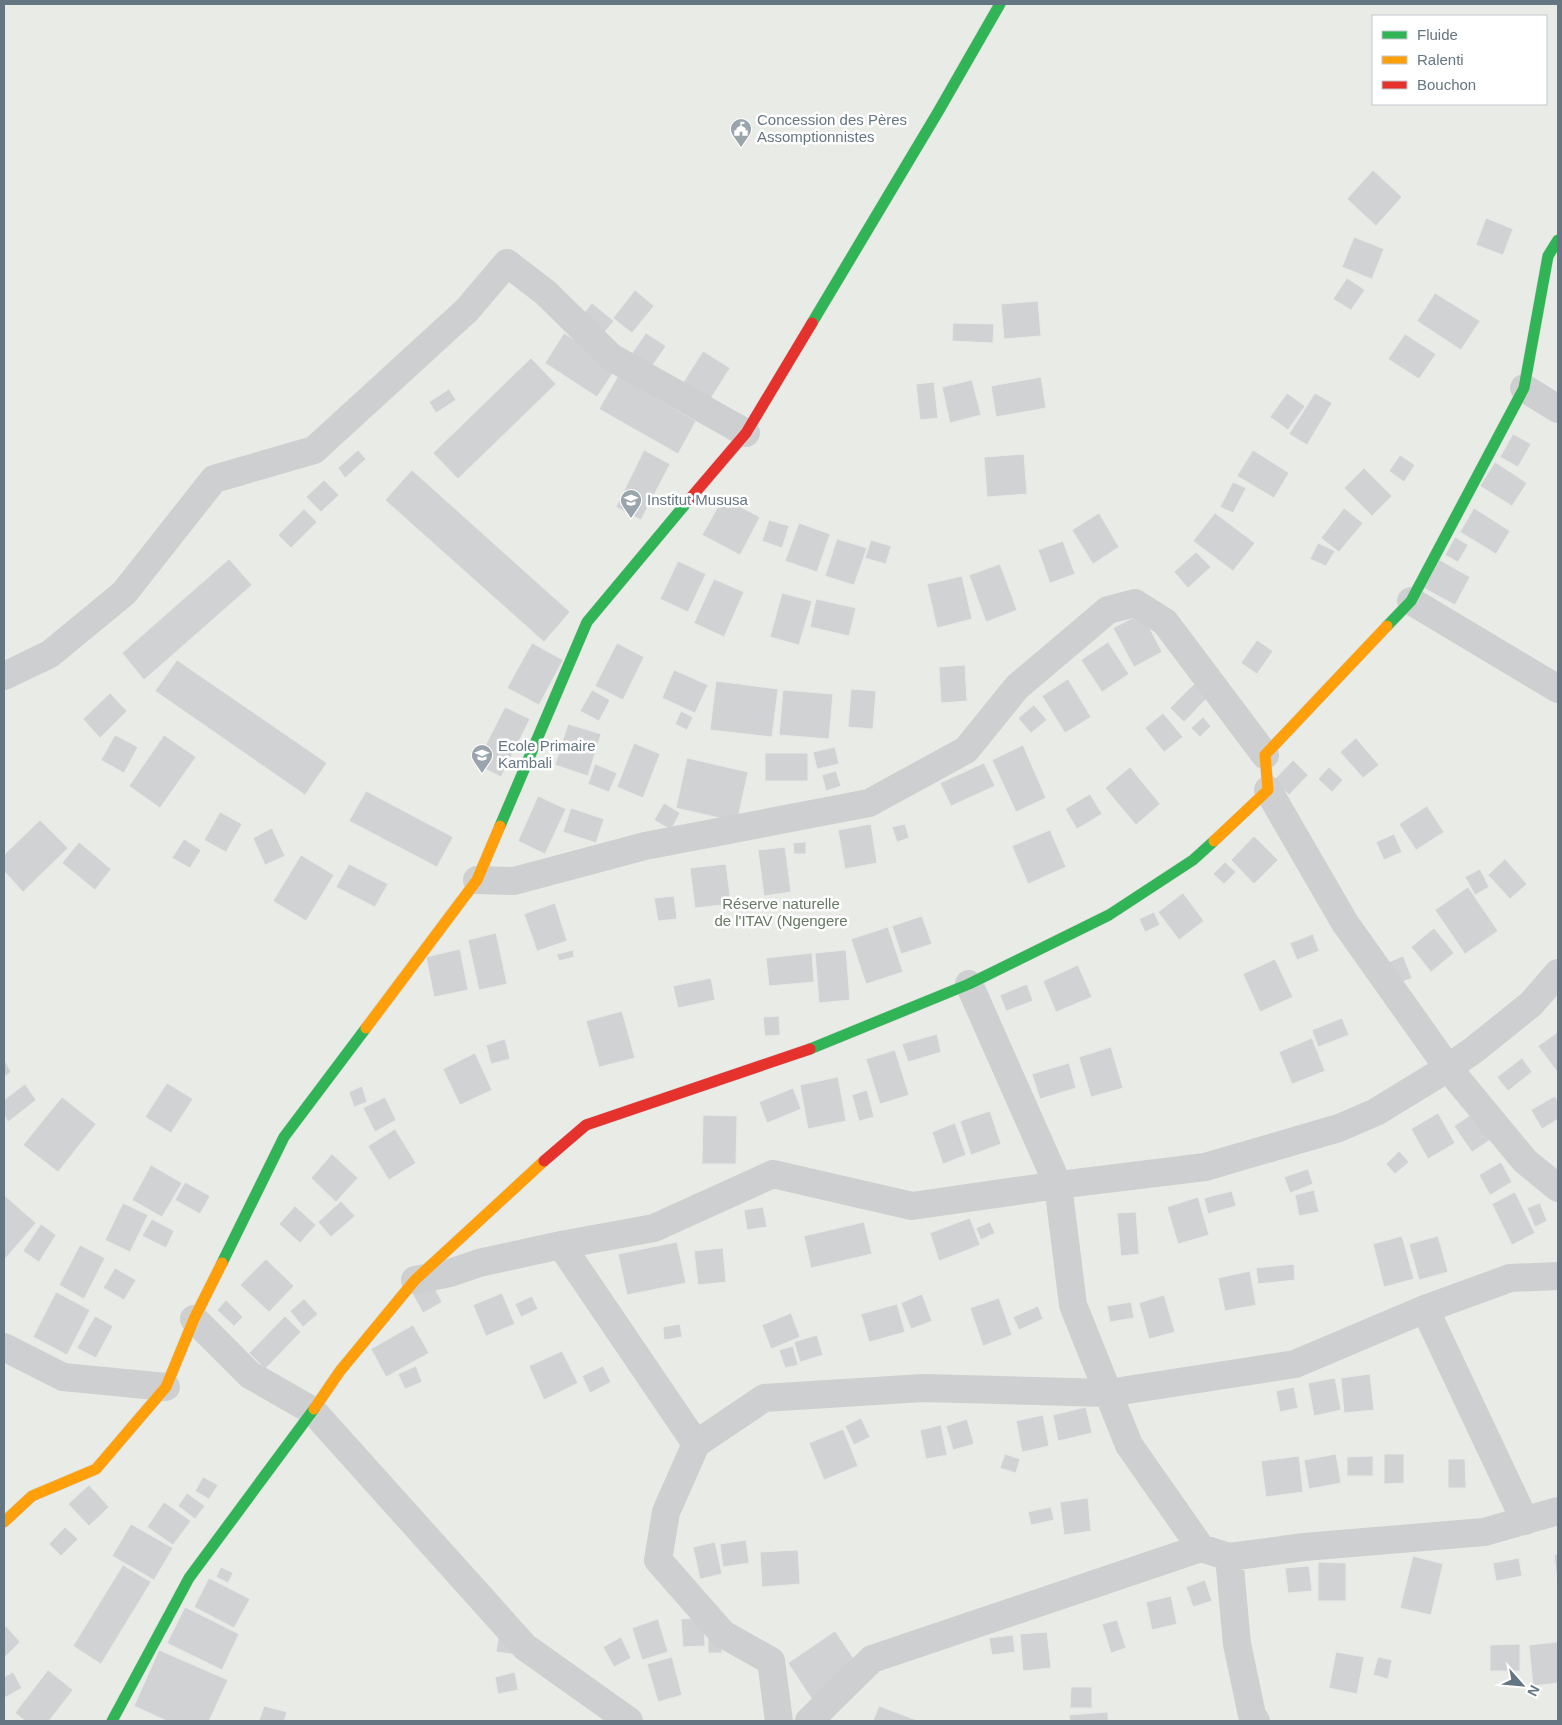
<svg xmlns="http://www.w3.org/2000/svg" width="1562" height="1725" font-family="Helvetica,sans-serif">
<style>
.green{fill:#e8ebe6;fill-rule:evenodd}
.building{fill:#d0d2d3;stroke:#e8e8e8}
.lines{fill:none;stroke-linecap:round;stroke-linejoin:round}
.fast-casing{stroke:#d5d6d7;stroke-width:12}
.slow-casing{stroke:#d5d6d7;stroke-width:12}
.jam-casing{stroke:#d5d6d7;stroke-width:12}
.street{stroke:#cecfd0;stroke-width:28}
.fast{stroke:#30b455;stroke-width:11}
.slow{stroke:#ff9f0a;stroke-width:11}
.jam{stroke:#e5322d;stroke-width:11}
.labels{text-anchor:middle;stroke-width:5;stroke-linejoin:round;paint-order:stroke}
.poi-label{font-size:15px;fill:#657683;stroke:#fff;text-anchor:start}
.park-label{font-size:15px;fill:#687a64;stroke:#fff}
</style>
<rect width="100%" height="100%" fill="#f9f9f9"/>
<!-- green -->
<path class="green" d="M4,4H1558V1721H4ZM1373,16H1546V104H1373Z"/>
<!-- building -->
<path class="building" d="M1373,170L1402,197L1376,226L1347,199Z
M1486,218L1513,229L1503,255L1476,245Z
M1354,237L1384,249L1372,279L1342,267Z
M1347,278L1365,290L1351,310L1333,299Z
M635,290L654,306L632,333L613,318Z
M1435,293L1480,321L1461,350L1417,321Z
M1038,301L1041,336L1004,339L1001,304Z
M592,303L614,321L602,335L580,318Z
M953,323L994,324L993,343L952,341Z
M564,333L617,367L597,397L545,363Z
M646,333L666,346L648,372L628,359Z
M1405,334L1436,354L1419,379L1388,359Z
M703,351L730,368L708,403L681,386Z
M531,358L556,384L458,479L433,453Z
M618,376L696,421L678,454L599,409Z
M1041,377L1046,408L996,417L991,386Z
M972,380L981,415L950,423L942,387Z
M934,382L938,418L920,420L916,384Z
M449,389L456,400L436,413L429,402Z
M1287,393L1305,406L1288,430L1270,417Z
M1315,393L1332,403L1307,445L1289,434Z
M1513,434L1531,444L1518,467L1500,457Z
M358,450L366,459L345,478L338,468Z
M644,450L670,464L641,520L616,507Z
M1253,450L1289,473L1274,498L1237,476Z
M1024,454L1027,494L987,497L984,457Z
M1400,455L1415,465L1404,482L1389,471Z
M1495,462L1527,483L1512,506L1480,486Z
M1364,468L1392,496L1372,516L1344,488Z
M412,470L570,612L544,642L385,500Z
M324,480L339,495L321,512L306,497Z
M1233,482L1246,488L1233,513L1220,507Z
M723,498L760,517L740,555L702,535Z
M1344,508L1363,523L1339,552L1321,538Z
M1474,508L1510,531L1496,554L1460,532Z
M304,509L317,522L291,548L278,535Z
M1099,513L1119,547L1093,564L1072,530Z
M1215,513L1255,543L1233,571L1193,541Z
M769,520L789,526L782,548L762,541Z
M799,523L830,534L817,572L785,561Z
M1455,537L1468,545L1458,562L1445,555Z
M837,539L867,548L854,585L825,576Z
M871,540L891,546L886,564L865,558Z
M1063,541L1075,574L1050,583L1038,550Z
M1318,543L1335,551L1326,566L1310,559Z
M1196,552L1211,567L1188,588L1174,572Z
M229,559L252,585L144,680L122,653Z
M1438,559L1470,577L1455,605L1422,587Z
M678,561L706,574L688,612L660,599Z
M1000,564L1017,610L986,622L969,575Z
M962,576L972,619L937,628L927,584Z
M714,579L744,592L724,637L694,623Z
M782,593L812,601L799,645L770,637Z
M816,599L856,608L849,636L810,627Z
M1142,613L1162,652L1134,667L1113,628Z
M1257,640L1273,651L1257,674L1241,663Z
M1108,642L1129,674L1102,692L1081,660Z
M532,643L563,660L539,705L507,688Z
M617,643L644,657L623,700L595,686Z
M177,660L327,763L305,795L155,691Z
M965,665L967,701L941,703L939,667Z
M674,670L708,685L695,713L662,698Z
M1068,679L1091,717L1065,733L1042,696Z
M716,681L778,689L772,737L710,730Z
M1197,681L1211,694L1184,722L1170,708Z
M851,689L876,691L873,729L848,727Z
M592,690L610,700L599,721L580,711Z
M783,690L833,694L829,739L779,735Z
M110,693L127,711L100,738L83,719Z
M1034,705L1047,720L1031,733L1018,718Z
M505,707L530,719L501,777L476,764Z
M681,711L693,717L687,730L675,724Z
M1163,713L1183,737L1164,752L1145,728Z
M1203,717L1211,726L1200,737L1191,728Z
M568,724L601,734L588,776L555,765Z
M115,735L138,747L124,773L101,760Z
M164,735L196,757L160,808L129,786Z
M1356,738L1379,765L1363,778L1340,752Z
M634,743L660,754L643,798L617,787Z
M1023,745L1046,798L1016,812L992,760Z
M835,747L839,764L817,769L813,752Z
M765,753H808V781H765Z
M687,758L748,772L737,822L676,808Z
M1293,760L1308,775L1289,795L1274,780Z
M984,763L995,786L951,806L940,783Z
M595,764L617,773L609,792L588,784Z
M1130,767L1160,804L1136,825L1105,788Z
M1329,767L1343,780L1332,792L1318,779Z
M836,771L841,786L826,791L822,775Z
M366,791L453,837L437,867L349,821Z
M1090,794L1102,814L1077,829L1065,809Z
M538,796L566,809L545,854L518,841Z
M664,803L680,813L671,830L654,820Z
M1427,806L1444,832L1416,850L1399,824Z
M571,808L604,819L596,843L563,832Z
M220,812L242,824L226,852L204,840Z
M40,820L68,848L23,892L4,871V855Z
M871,824L877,863L845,869L838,830Z
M905,824L909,838L897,842L892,827Z
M272,828L285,856L265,865L253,838Z
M1050,830L1066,867L1028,884L1012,846Z
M1394,834L1402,852L1384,860L1376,842Z
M1254,836L1278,860L1254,884L1231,860Z
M184,839L201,850L190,868L172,858Z
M79,842L111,869L95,890L62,863Z
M806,842V854H794L793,843Z
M785,847L791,892L764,896L758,850Z
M301,855L334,875L306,921L273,901Z
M1505,859L1527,884L1510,899L1488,875Z
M1225,862L1236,872L1224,884L1213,874Z
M349,864L388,884L375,907L336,887Z
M726,864L731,904L695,908L690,868Z
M1480,869L1489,887L1475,895L1465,877Z
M1468,887L1498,931L1465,954L1435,910Z
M1183,893L1204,921L1179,940L1158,912Z
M674,896L677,919L658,921L654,898Z
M555,903L567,941L537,951L524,914Z
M1154,912L1160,925L1145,932L1139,919Z
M922,916L932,944L901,954L892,926Z
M888,927L903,972L866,984L851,939Z
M1434,928L1454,953L1431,972L1411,947Z
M496,933L507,984L479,990L468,940Z
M1313,934L1319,951L1297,960L1290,943Z
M460,949L468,990L434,997L426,957Z
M573,950L574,957L559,961L557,954Z
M846,950L850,1000L819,1003L815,953Z
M812,953L814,982L769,986L766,958Z
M1403,956L1412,978L1393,986L1384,964Z
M1275,959L1293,997L1260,1012L1243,974Z
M1078,965L1092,997L1056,1012L1043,981Z
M711,978L715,1000L678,1008L673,986Z
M1027,984L1033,1001L1006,1011L1000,995Z
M622,1011L635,1058L599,1067L586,1021Z
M779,1016L780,1035L765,1036L763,1017Z
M1342,1018L1349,1035L1318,1047L1312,1030Z
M1558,1032V1073L1538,1046Z
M937,1034L941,1052L908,1062L902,1044Z
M1312,1038L1325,1071L1292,1084L1279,1052Z
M505,1039L510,1059L491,1064L486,1045Z
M1111,1047L1123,1088L1091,1097L1079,1057Z
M895,1050L909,1095L880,1104L866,1059Z
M475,1053L492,1090L460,1105L443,1069Z
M1522,1058L1532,1072L1508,1091L1497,1077Z
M4,1059L11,1072L4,1077Z
M1069,1063L1076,1088L1040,1099L1032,1074Z
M838,1077L846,1121L808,1129L800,1085Z
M167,1083L193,1099L171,1133L145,1117Z
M25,1084L36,1100L8,1122L4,1115V1100Z
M362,1086L367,1102L354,1107L349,1092Z
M793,1088L801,1109L767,1123L759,1102Z
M867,1090L874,1117L859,1121L852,1095Z
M1555,1096L1558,1102V1119L1542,1129L1531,1110Z
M62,1097L96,1124L58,1172L23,1145Z
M385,1097L396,1120L375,1132L363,1108Z
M990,1111L1001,1144L971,1155L960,1121Z
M1475,1112L1493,1138L1472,1152L1454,1126Z
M1438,1113L1455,1143L1428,1159L1411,1129Z
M703,1115L737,1116L736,1164H702Z
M955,1123L966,1155L943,1164L932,1132Z
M395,1129L416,1163L389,1180L368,1146Z
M1399,1151L1409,1162L1395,1174L1386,1164Z
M332,1154L358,1178L336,1202L311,1178Z
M1501,1162L1512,1182L1490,1195L1479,1175Z
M151,1165L182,1183L162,1217L132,1200Z
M1308,1169L1313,1184L1290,1193L1284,1177Z
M185,1182L210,1196L200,1214L175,1200Z
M1314,1190L1319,1212L1299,1216L1295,1195Z
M1232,1191L1236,1206L1208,1214L1204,1198Z
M1515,1192L1535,1233L1512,1245L1492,1204Z
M4,1195L36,1223L4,1260Z
M1198,1197L1209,1235L1178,1244L1167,1207Z
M341,1201L355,1216L331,1237L318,1222Z
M123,1203L148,1215L130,1252L105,1240Z
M1540,1203L1547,1221L1535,1227L1527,1208Z
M295,1206L316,1225L300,1243L279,1224Z
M763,1207L767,1227L747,1230L744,1210Z
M1136,1212L1139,1254L1121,1256L1117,1213Z
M970,1218L980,1245L939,1261L930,1233Z
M152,1219L174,1231L166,1248L142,1236Z
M864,1222L872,1254L811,1268L804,1236Z
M990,1222L995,1233L981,1240L976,1228Z
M41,1224L56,1235L39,1262L23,1251Z
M1402,1236L1414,1279L1384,1287L1373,1244Z
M1438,1236L1448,1272L1419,1280L1409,1244Z
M677,1242L686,1283L627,1295L618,1254Z
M80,1245L105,1258L84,1299L59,1285Z
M723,1248L726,1282L698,1285L694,1251Z
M266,1259L294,1286L269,1312L240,1285Z
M1294,1264L1295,1280L1258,1284L1256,1268Z
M115,1268L136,1280L124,1300L103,1288Z
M1250,1271L1256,1305L1225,1311L1218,1278Z
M432,1283L442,1302L423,1313L412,1293Z
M56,1292L90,1310L67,1355L33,1337Z
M502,1293L515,1324L486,1336L473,1305Z
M922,1294L932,1321L911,1329L901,1303Z
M1164,1295L1175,1332L1149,1339L1139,1303Z
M532,1296L538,1309L521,1317L515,1304Z
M999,1298L1012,1335L983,1346L970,1308Z
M304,1299L318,1314L303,1327L290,1311Z
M226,1300L243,1317L234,1326L217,1310Z
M1131,1302L1134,1318L1110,1322L1107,1306Z
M897,1304L905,1332L869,1342L861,1314Z
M1038,1306L1043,1319L1019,1330L1013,1317Z
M791,1313L800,1337L771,1349L762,1325Z
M95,1316L113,1326L96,1358L77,1348Z
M285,1316L301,1332L265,1369L249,1353Z
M680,1324L682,1337L664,1340L663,1327Z
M413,1325L429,1353L386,1377L371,1349Z
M817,1335L823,1355L800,1362L794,1342Z
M793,1346L798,1365L785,1368L779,1350Z
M562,1351L578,1383L544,1400L529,1366Z
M416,1366L422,1382L405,1389L398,1374Z
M603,1366L611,1382L590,1393L582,1376Z
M1370,1374L1374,1410L1344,1413L1341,1378Z
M1335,1378L1341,1410L1314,1416L1308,1383Z
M1294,1387L1298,1408L1280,1412L1276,1391Z
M1086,1407L1092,1433L1058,1441L1053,1415Z
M1043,1415L1049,1446L1022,1452L1016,1421Z
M861,1418L870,1437L854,1445L845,1426Z
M967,1419L974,1444L953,1450L946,1426Z
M941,1425L947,1455L926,1459L920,1430Z
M843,1429L858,1466L824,1480L809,1443Z
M1005,1454L1020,1459L1016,1473L1000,1468Z
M1336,1454L1341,1483L1309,1489L1304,1460Z
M1384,1454H1404V1483L1384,1484Z
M1299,1456L1303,1492L1266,1497L1261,1461Z
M1373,1456V1476H1347V1457Z
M1448,1459H1465L1466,1488H1448Z
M203,1477L218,1485L209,1499L195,1491Z
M89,1485L109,1507L89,1526L68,1504Z
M187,1493L205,1506L195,1519L178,1506Z
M1088,1498L1091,1531L1064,1535L1060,1502Z
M164,1502L191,1521L173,1545L147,1527Z
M1051,1507L1054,1520L1031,1525L1028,1512Z
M131,1524L173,1548L154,1580L112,1556Z
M65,1527L78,1539L61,1556L49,1544Z
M746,1540L749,1563L723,1567L720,1544Z
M715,1542L722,1574L700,1579L693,1547Z
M798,1550L800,1584L762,1587L760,1552Z
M1558,1554V1588L1554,1555Z
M1413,1556L1443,1564L1431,1615L1400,1608Z
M1519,1558L1522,1576L1496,1581L1493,1563Z
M1318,1562L1346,1563V1601H1318Z
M123,1565L151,1582L101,1664L73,1646Z
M1309,1566L1312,1591L1288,1593L1285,1568Z
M221,1567L233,1573L228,1583L216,1577Z
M209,1578L250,1599L234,1628L194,1607Z
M1205,1580L1212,1601L1193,1607L1186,1587Z
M1171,1596L1177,1624L1152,1630L1146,1602Z
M185,1607L239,1634L222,1670L167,1643Z
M704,1618L705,1646L683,1647L681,1619Z
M658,1619L668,1652L642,1660L632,1628Z
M1117,1620L1126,1648L1111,1653L1102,1624Z
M6,1626L20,1642L4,1658V1627Z
M500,1627L519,1655L496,1652Z
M835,1631L860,1668L813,1701L788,1663Z
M1047,1632L1051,1668L1023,1671L1020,1634Z
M1013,1635L1015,1652L992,1655L989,1638Z
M621,1637L631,1658L614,1667L603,1647Z
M708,1638H722V1653H708Z
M1558,1642V1683L1533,1686L1529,1645Z
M1520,1644V1671H1490V1645Z
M159,1650L228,1680L209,1721H167L134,1706Z
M1336,1652L1364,1657L1357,1694L1329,1688Z
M672,1657L682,1695L658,1702L647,1664Z
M1378,1657L1392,1660L1388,1679L1373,1675Z
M48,1670L73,1690L49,1721H25L15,1713Z
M13,1672L22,1688L4,1698V1677Z
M515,1672L518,1690L498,1694L495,1677Z
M1071,1687H1092V1708H1070Z
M264,1706L287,1712L284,1721H259Z
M879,1706L919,1721H873Z
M1108,1712V1721H1070L1069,1715Z"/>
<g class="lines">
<!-- fast casing -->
<g class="fast-casing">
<path id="fast" d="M812,323L938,112L1000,4
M1387,626L1411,601L1524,388L1548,256L1558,240
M500,826L587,622L688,501
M810,1049L969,984L1109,915L1193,860L1214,841
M222,1263L284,1137L366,1028
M112,1721L189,1578L314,1409"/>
</g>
<!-- slow casing -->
<g class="slow-casing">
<path id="slow" d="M1214,841L1268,790L1265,755L1387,626
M366,1028L477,880L500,826
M314,1409L340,1371L415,1280L544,1161
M4,1522L32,1496L96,1469L166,1387L194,1319L222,1263"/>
</g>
<!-- jam casing -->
<g class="jam-casing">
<path id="jam" d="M688,501L746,433L812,323
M544,1161L586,1125L810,1049"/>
</g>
<!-- street -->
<path class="street" d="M1524,388L1558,409
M1411,601L1558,689
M4,676L50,654L124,593L214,479L314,450L467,310L507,263L546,293L611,357L746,433
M1268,790L1345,923L1448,1068L1525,1161L1558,1188
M477,880L514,881L645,846L869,803L966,750L1017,687L1108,610L1135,603L1165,622L1265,755
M969,984L1058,1185L1073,1305L1129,1445L1201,1548
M561,1245L696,1444L666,1512L658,1560L723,1634L771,1661L779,1721
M415,1280L450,1273L479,1263L561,1245L654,1228L773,1174L912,1206L1058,1185L1205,1167L1339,1128L1376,1112L1448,1068L1475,1049L1531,1004L1558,973
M1425,1309L1525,1521
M194,1319L250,1375L313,1411L525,1647L629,1721
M4,1347L63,1377L166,1387
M696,1444L764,1398L923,1388L1108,1393L1295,1364L1425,1309L1510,1278L1558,1276
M1229,1557L1237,1644L1252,1715L1256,1721
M809,1721L872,1659L1201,1548L1229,1557L1304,1547L1484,1532L1558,1511"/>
<!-- fast -->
<use href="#fast" class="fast"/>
<!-- slow -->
<use href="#slow" class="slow"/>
<!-- jam -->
<use href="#jam" class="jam"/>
</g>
<!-- icons -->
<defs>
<g id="civic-pin" transform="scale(1.125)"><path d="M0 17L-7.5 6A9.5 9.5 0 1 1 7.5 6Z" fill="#99a4ac" stroke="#fff"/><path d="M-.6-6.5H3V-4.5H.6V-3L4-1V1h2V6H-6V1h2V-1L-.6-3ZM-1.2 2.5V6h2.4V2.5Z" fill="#fff"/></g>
<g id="school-pin" transform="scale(1.125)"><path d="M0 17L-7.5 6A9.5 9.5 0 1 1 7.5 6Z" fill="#99a4ac" stroke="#fff"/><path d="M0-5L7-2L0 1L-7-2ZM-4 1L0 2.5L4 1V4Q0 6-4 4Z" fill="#fff"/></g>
</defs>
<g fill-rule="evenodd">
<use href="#civic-pin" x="741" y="129"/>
<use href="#school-pin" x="631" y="500"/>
<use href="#school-pin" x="482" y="755"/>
</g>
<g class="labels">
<!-- poi labels -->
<g class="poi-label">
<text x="757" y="125">Concession des Pères<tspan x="757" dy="17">Assomptionnistes</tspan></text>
<text x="647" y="505">Institut Mususa</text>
<text x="498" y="751">Ecole Primaire<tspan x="498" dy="17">Kambali</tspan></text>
</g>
<!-- park labels -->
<g class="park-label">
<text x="781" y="909">Réserve naturelle<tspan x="781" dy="17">de l'ITAV (Ngengere</tspan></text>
</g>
</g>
<!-- border -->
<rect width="1562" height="1725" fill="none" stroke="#657683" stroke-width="10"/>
<!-- legend -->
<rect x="1372" y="15" width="175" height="90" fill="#ffffff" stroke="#c1c8cd"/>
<rect x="1382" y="31" width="25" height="8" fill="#30b455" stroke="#c1c8cd"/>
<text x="1417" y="40" font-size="15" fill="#657683">Fluide</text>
<rect x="1382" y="56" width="25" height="8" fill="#ff9f0a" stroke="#c1c8cd"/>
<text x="1417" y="65" font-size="15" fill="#657683">Ralenti</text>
<rect x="1382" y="81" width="25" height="8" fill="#e5322d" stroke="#c1c8cd"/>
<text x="1417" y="90" font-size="15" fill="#657683">Bouchon</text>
<!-- north arrow -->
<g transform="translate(1522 1685) rotate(117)" stroke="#ffffff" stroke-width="4" paint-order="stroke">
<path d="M0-4L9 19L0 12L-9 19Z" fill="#657683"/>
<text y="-8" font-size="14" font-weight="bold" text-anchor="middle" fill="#657683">N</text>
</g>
</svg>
